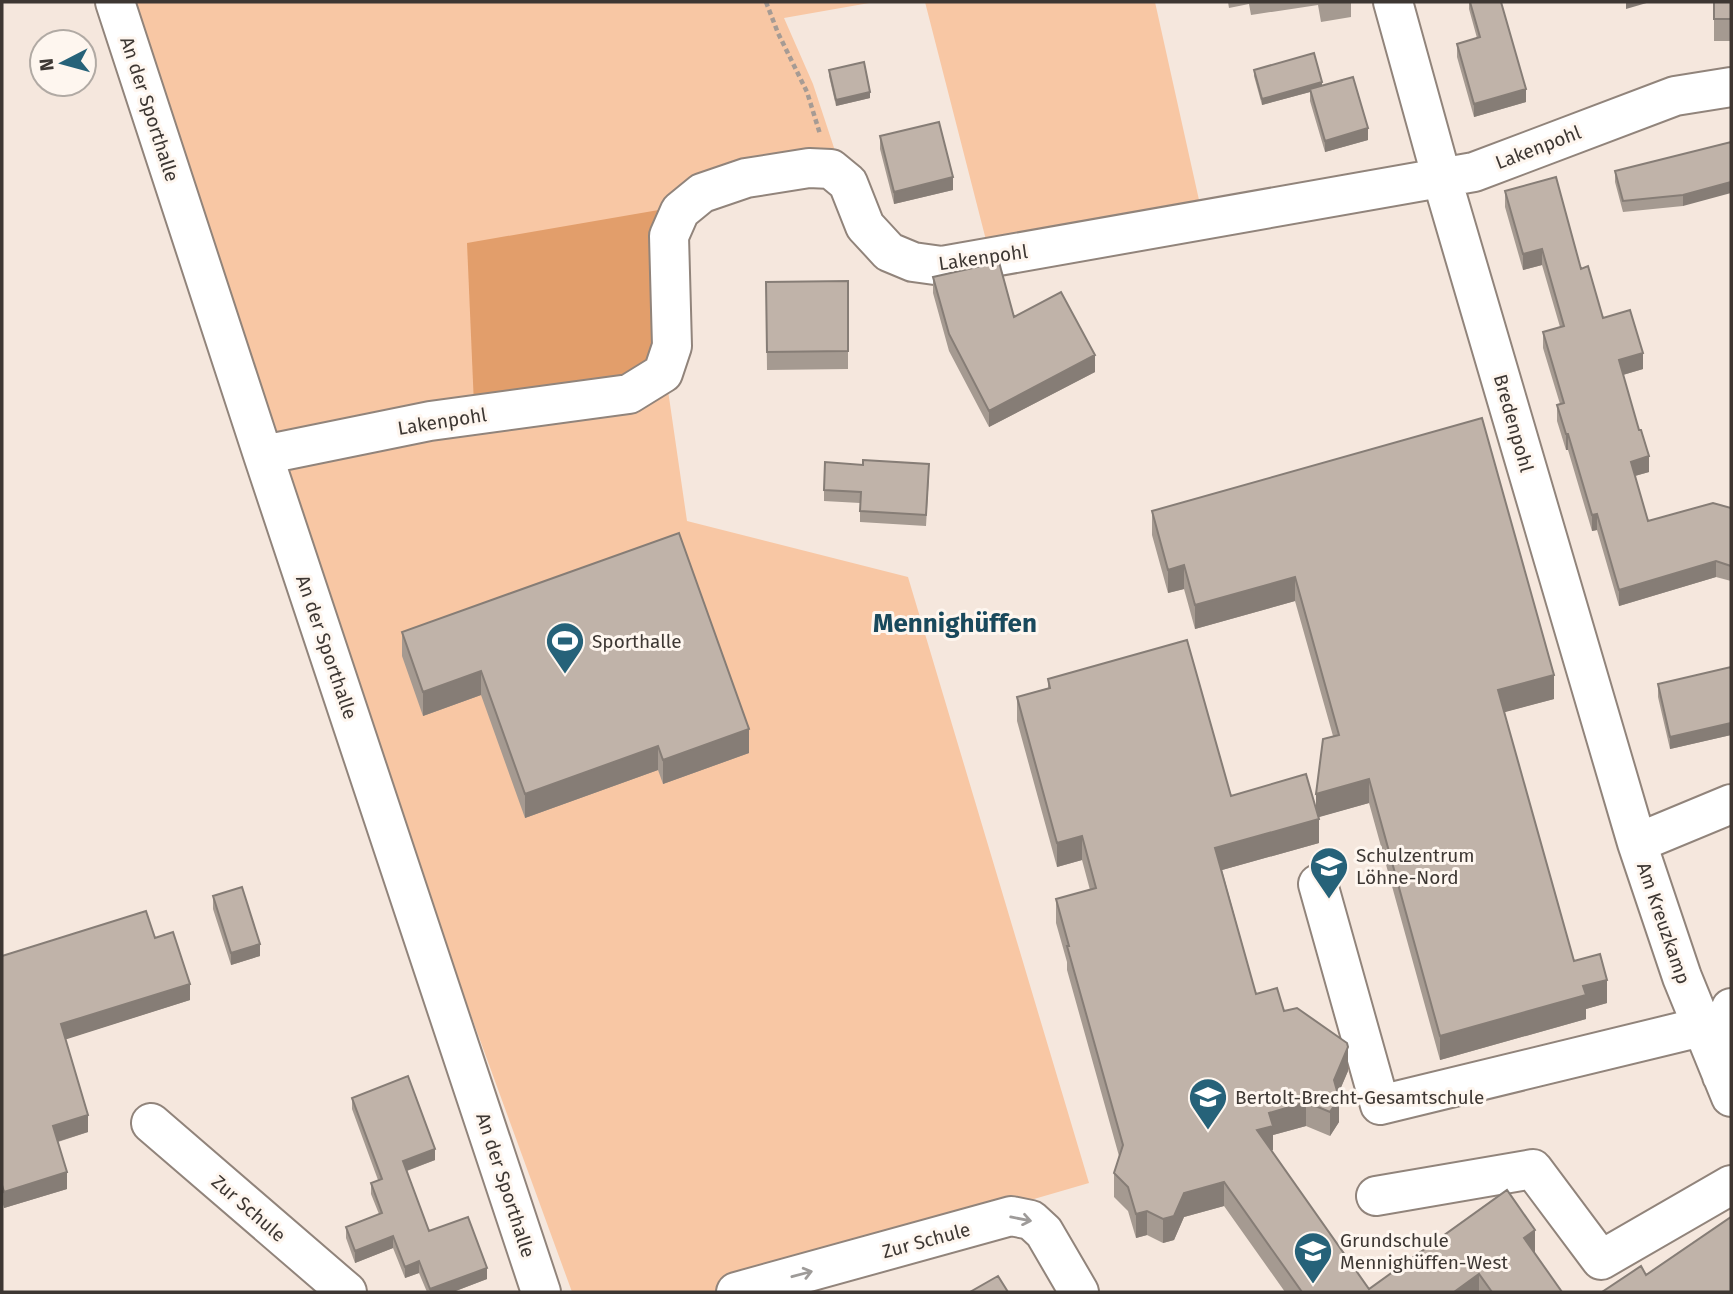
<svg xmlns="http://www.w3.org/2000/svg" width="1733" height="1294" font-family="'Fira Sans',sans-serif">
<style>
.green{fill:#f8c7a4}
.forest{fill:#e29e6b}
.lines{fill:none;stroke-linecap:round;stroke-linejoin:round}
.minor-casing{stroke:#91847b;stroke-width:42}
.path{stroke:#a69b94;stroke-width:4.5;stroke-dasharray:5 3.5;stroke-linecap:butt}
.minor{stroke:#fff;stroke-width:38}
.wall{fill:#a59a91}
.shaded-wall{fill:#867d76}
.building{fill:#c0b3a9;stroke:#867d76;stroke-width:2}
.oneway{stroke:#9e9b99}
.labels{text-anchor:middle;stroke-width:6;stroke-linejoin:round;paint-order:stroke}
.street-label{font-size:19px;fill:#3d3733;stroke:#fef6ef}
.poi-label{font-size:19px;fill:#3d3733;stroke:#fef6ef;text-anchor:start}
.district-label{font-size:26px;font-weight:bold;fill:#19495c;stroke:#fef6ef}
</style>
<rect width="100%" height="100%" fill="#f5e7dd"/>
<!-- green -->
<path class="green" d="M130,2H875L784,18L813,84L839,163L700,186L662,349L687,521L908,577L1089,1183L713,1292H572L376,755Z
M925,2H1155L1201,209L987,244Z"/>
<!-- forest -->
<path class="forest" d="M676,207L653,370L474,405L467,243Z"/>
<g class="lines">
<!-- minor casing -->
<g class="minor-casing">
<path id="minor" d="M115,2L263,455L541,1292
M1393,2L1442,179L1637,843L1682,977L1731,1097
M263,455L430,421L629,394L663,373L672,346L669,236L680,211L702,193L746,178L809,168L831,169L848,183L865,226L889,252L913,262L942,266L1474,172L1675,96L1731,87
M1637,843L1731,804
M1318,884L1380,1105L1701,1027
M1722,1076L1731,1008
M151,1123L347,1292
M1376,1196L1533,1169L1601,1260L1731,1185
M736,1292L1011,1216L1031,1220L1044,1232L1079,1292"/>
</g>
<!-- path -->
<path class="path" d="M766,2L778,33L807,92L820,134"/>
<!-- minor -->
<use href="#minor" class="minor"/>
</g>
<!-- wall -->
<path class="wall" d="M1228,2H1351V17L1321,22L1318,5L1251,15L1249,4L1229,8Z
M1469,2H1501L1526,102L1474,117L1457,57V44L1477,38L1469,9Z
M1714,2H1731V41H1714Z
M829,70L870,98L836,106L829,76Z
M1254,70L1322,86L1368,140L1325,152L1310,101V92L1262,105L1254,76Z
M880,136L953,190L894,204L880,149Z
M1731,142L1683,206L1623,212L1615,182V171Z
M1505,191L1581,269L1603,318L1643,369L1623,375L1649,472L1635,476L1648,521L1731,508V581L1716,577L1619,606L1597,530L1592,531L1568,450H1566L1557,421V405L1560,404L1543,348V332L1560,327L1542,265L1523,270L1505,207Z
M933,277L1014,317L1095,372L989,427L949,351L933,293Z
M848,281V369L767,370L766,282Z
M929,475L926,526L860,522V503L824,501V490Z
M1152,511L1554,699L1504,712L1574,961L1607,1003L1586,1009V1019L1440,1060L1369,803L1318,817L1319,843L1222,870L1256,994L1284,1011L1348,1071L1338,1094L1339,1122L1330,1136L1306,1126L1273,1135V1150H1271L1369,1289L1535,1254L1562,1292H1285L1224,1206L1184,1217L1174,1240L1163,1243L1147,1235L1136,1238L1128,1211L1114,1197V1173L1119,1156L1067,970V962L1056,923V899L1090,890L1082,860L1057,867L1017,721V697L1048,688V679L1231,796L1316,811L1333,736L1295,601L1195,629L1184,589L1168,593L1152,535Z
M402,632L749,753L663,784L658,770L525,818L481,695L423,716L402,656Z
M1731,667V735L1670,749L1658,697V684Z
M213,896L260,956L231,965L213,909Z
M155,938L190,1000L65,1039L88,1132L58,1142L67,1189L4,1208L2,1201V956Z
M352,1098L435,1160L407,1171L429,1231L487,1279L453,1292H427L419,1273L405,1278L393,1248L355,1263L346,1238V1227L379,1214L371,1194V1183L378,1180L352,1109Z"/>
<!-- shaded-wall -->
<path class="shaded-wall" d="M1626,2H1650L1626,9Z
M1322,82V89H1310V92L1262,105V99Z
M1526,89V102L1474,117V104Z
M870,92V98L836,106V100Z
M1368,128V140L1325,152V141Z
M953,177V190L894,204V192Z
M1731,182V193L1683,206V195Z
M1542,249V265L1523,270V254Z
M1643,353V369L1619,376V360Z
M1095,355V372L989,427V411Z
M1566,434H1568V450H1566Z
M1649,456V472L1631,477V462Z
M1597,514V530L1592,531V515Z
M1716,561V577L1619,606V590Z
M1184,565V589L1168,593V570Z
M1295,577V601L1195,629V605Z
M481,671V695L423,716V692Z
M1554,675V699L1498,714V690Z
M1731,723V735L1670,749V737Z
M749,729V753L663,784V760Z
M658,746V770L525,818V794Z
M1369,779V803L1316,818V794Z
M1319,819V843L1215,872V848Z
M1082,836V860L1057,867V843Z
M260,944V956L231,965V953Z
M1607,980V1003L1586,1009V1019L1440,1060V1036L1583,986Z
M190,984V1000L61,1041V1024Z
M1348,1047V1071L1334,1104V1080Z
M1339,1098V1122L1330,1136V1112Z
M1306,1102V1126L1273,1135V1150L1257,1154V1130L1269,1113Z
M88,1115V1132L53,1143V1126Z
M435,1149V1160L403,1172V1161Z
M67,1172V1189L4,1208V1192Z
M1224,1182V1206L1184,1217L1174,1240L1163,1243V1219L1184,1193Z
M1147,1211V1235L1136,1238V1214Z
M1535,1230V1254L1524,1238Z
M393,1236V1248L355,1263V1251Z
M419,1261V1273L405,1278V1267Z
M487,1268V1279L453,1292H430V1289Z
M1479,1274V1292H1454Z"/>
<!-- building -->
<path class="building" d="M1470,2H1501L1526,89L1474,104L1457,44L1480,37Z
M1714,2H1731V19H1714Z
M1314,53L1322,82L1262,99L1254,70Z
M864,62L870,92L836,100L829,70Z
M1353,77L1368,128L1325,141L1310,89Z
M939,122L953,177L894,192L880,136Z
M1731,142V182L1683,195L1623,201L1615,171Z
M1556,177L1581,269L1588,266L1603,318L1630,310L1643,353L1619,360L1639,430H1641L1649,456L1631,462L1648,521L1713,503L1731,508V566L1716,561L1619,590L1597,514L1592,515L1568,434H1566L1557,405L1564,403L1543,332L1564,326L1542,249L1523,254L1505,191Z
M999,262L1014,317L1061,292L1095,355L989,411L949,334L933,277Z
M848,281V351L767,352L766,282Z
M1482,418L1554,675L1498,690L1574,961L1600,954L1607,980L1583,986L1586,995L1440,1036L1369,779L1316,794L1323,739L1339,735L1295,577L1195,605L1184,565L1168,570L1152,511Z
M863,460L929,464L926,515L860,511L861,492L824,490L825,462L863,465Z
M679,533L749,729L663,760L658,746L525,794L481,671L423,692L402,632Z
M1187,640L1231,796L1306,774L1319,819L1215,848L1256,994L1277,988L1284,1011L1297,1008L1347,1043L1348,1047L1334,1080L1339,1098L1330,1112L1306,1102L1269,1113L1273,1126L1257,1130L1369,1289L1507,1190L1535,1230L1524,1238L1562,1292H1492L1479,1274L1454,1292H1302L1224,1182L1184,1193L1174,1216L1163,1219L1147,1211L1136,1214L1128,1187L1114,1173L1123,1145L1067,946H1069L1056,899L1096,888L1082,836L1057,843L1017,697L1050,688L1048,679Z
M1731,667V723L1670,737L1658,684Z
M242,887L260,944L231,953L213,896Z
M146,911L155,938L173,932L190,984L61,1024L88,1115L53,1126L67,1172L4,1192L2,1185V956Z
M408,1076L435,1149L403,1161L429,1231L468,1217L487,1268L430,1289L419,1261L405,1267L393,1236L355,1251L346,1227L382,1213L371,1183L382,1179L352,1098Z
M1731,1217V1292H1602L1641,1266L1646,1275Z
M998,1276L1008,1292H970Z"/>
<!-- one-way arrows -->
<defs><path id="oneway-shaft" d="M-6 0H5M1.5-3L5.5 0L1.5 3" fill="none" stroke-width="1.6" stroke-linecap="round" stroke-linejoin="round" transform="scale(1.75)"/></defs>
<g class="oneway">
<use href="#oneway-shaft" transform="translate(1021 1219) rotate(11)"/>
<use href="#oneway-shaft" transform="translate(802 1274) rotate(-15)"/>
</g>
<!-- icons -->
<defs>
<g id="stadium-pin" transform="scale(2.0125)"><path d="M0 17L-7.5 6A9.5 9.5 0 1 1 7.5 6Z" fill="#266279" stroke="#fef6ef"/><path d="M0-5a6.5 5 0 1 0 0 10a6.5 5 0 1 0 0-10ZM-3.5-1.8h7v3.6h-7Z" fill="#fff"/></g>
<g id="school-pin" transform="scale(2.0125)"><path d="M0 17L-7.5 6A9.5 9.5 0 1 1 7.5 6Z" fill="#266279" stroke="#fef6ef"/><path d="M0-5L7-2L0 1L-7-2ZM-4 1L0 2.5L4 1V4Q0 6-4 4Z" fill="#fff"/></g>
</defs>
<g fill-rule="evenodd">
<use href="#stadium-pin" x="565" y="641"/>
<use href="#school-pin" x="1329" y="866"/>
<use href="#school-pin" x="1208" y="1097"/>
<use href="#school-pin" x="1313" y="1251"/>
</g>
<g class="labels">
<!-- street labels -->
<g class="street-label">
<text transform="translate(150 109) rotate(72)" y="7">An der Sporthalle</text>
<text transform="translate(1538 147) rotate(-21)" y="7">Lakenpohl</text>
<text transform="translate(983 257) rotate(-8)" y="7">Lakenpohl</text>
<text transform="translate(442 421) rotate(-9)" y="7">Lakenpohl</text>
<text transform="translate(1514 423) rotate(74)" y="7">Bredenpohl</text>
<text transform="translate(327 647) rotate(71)" y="7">An der Sporthalle</text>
<text transform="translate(1664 923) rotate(71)" y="7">Am Kreuzkamp</text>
<text transform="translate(506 1185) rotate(72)" y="7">An der Sporthalle</text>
<text transform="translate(249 1208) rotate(41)" y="7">Zur Schule</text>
<text transform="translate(926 1240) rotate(-15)" y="7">Zur Schule</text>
</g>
<!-- poi labels -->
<g class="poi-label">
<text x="592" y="648">Sporthalle</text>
<text x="1356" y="862">Schulzentrum<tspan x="1356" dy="22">Löhne-Nord</tspan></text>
<text x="1235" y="1104">Bertolt-Brecht-Gesamtschule</text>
<text x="1340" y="1247">Grundschule<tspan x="1340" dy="22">Mennighüffen-West</tspan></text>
</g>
<!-- district labels -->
<g class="district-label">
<text x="955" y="632">Mennighüffen</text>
</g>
</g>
<!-- border -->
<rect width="1733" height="1294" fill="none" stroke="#3d3733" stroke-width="7"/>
<!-- north arrow -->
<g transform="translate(63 63) rotate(264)"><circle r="33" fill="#fef6ef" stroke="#b1aaa4" stroke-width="2"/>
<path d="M0-5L12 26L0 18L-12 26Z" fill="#266279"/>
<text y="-10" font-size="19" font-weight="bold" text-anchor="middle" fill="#3d3733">N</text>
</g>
</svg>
